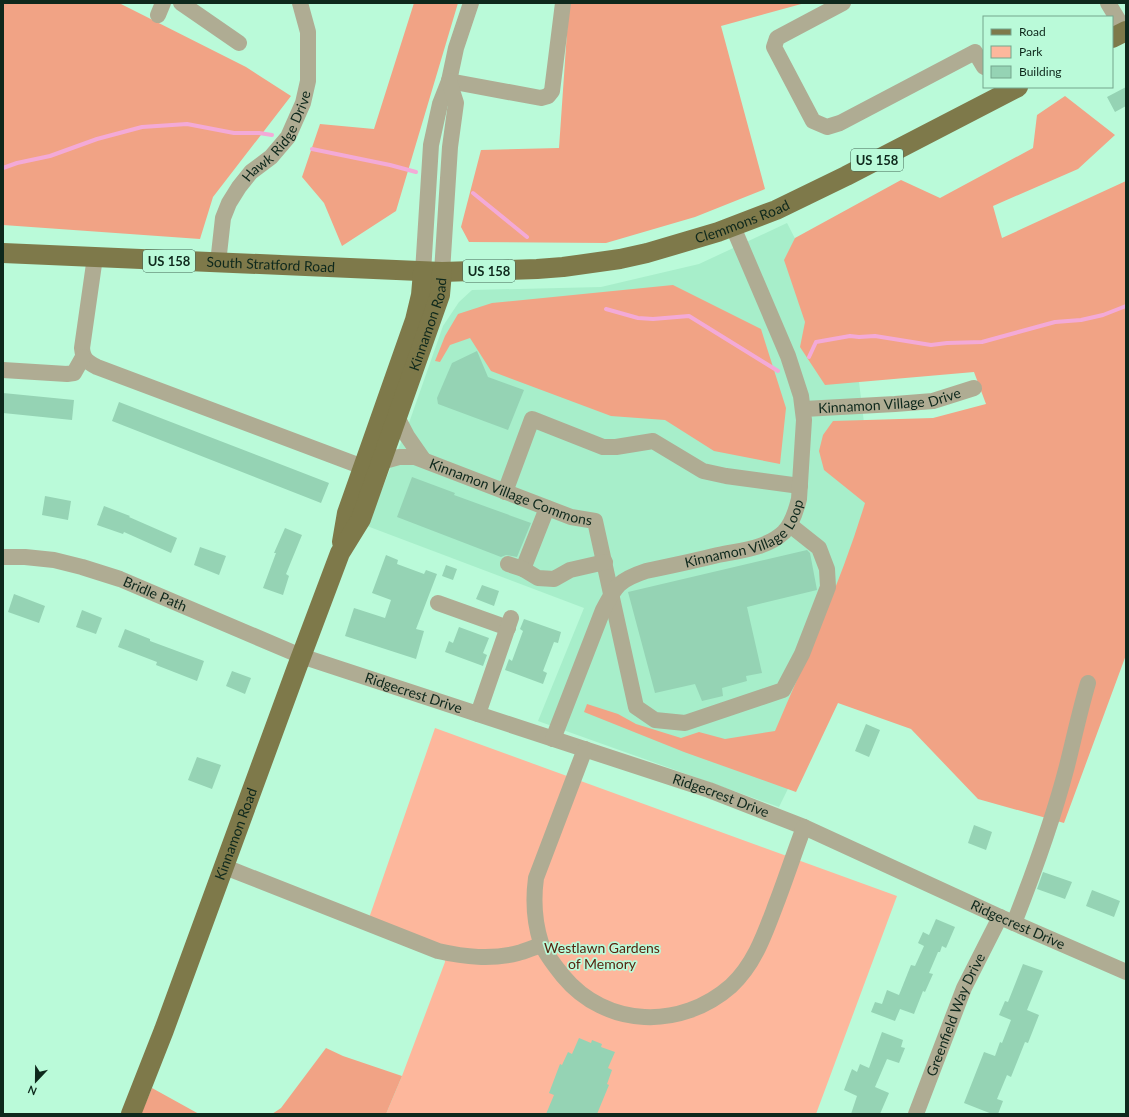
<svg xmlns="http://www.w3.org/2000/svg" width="1129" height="1117" font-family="Lato,sans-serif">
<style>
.built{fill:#a7eeca}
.green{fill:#fdb79c}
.forest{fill:#f1a385}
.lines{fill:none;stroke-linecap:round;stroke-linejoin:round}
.stream{stroke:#f3aad7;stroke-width:4}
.building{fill:#95d3b4}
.minor{stroke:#afac93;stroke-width:16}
.major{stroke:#7e794a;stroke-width:20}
.labels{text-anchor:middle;stroke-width:3.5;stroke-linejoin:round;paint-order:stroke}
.shield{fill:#bafad9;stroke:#426755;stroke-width:1}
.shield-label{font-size:13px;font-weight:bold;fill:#0e281c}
.street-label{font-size:14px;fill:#0e281c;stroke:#bafad9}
.park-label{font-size:14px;fill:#562510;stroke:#bafad9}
</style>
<rect width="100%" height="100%" fill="#bafad9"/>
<!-- built -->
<path class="built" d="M787,223L856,357L872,489L841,681L779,807L538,721L584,608L367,526L410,420L443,326L459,302L472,290L601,287L635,279L699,264Z"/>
<!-- green -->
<path class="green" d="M435,728L897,896L816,1114H386L402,1076L445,962L444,948L368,921Z"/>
<!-- forest -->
<path class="forest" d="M3,3H119L246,67L291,96L213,197L200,239L3,225Z
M414,3H458L396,211L342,246L324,203L302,177L320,124L374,129Z
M569,3H727L742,4L745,3H805L721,26L765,189L695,217L606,243L469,242L461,227L481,150L559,148Z
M1065,96L1115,135L1078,169L993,206L1002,238L1126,181V655L1064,823L978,799L911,729L838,703L796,792L684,752L584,712L587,704L618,714L636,724L681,738L699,732L725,739L775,731C807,656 841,582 865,503L824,470L819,451L823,435L833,421L933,418L986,404L974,372L825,385L800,347L805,322L784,260L795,238L901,180L940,198L1033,148L1037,115Z
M673,285L761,329L786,408L780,464L714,451L665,420L611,416L491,371L470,338L450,345L440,362L435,361L445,336L458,314L492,303Z
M326,1048L343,1056L402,1076L386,1114H272L281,1108Z
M152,1088L199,1114H141Z"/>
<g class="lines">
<!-- stream -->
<path class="stream" d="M312,149L390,165L416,172
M3,168L17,163L50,156L97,139L142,127L187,124L234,133H259L272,135
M473,193L527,237
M606,309L638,318L653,319L689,316L778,371
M809,357L816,342L850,336L859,337L875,336L931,345L947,343L982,342L1055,322L1081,320L1103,315L1126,306"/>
</g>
<!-- building -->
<path class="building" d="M1126,87V106L1115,112L1107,97Z
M477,351L488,377L524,390L508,430L438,404L437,398L452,363Z
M3,393L74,400L72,420L3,413Z
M119,402L329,483L321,503L112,421Z
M412,477L455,493L454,495L531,523L517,557L506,555L501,557L397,517Z
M45,496L71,501L68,520L42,515Z
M104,506L130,516L129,517L177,538L171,553L124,532L123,534L97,525Z
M285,528L302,535L286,574L289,576L283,595L263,588L276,553H274Z
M200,547L226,556L219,575L194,565Z
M807,550L810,553L817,590L747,607L762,673L746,676L747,681L722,688L723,696L702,701L695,684L655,693L628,592Z
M386,555L398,560L397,564L424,574L426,570L437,574L416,629L424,631L416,659L345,636L354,608L385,618L391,600L372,593Z
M446,565L457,569L453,580L442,576Z
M482,585L499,591L494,606L476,599Z
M14,594L45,606L39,623L8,612Z
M82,610L102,618L96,634L76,627Z
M524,619L561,632L558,643L554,642L543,671L547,673L543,684L505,670L509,659L512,661L523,631L520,629Z
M459,627L489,638L483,653L487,655L483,666L445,652L449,641L453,643Z
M125,629L150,639V641L204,661L197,681L156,665L157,662L118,647Z
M232,671L251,678L245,694L226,686Z
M866,724L880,730L869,757L855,751Z
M197,757L221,765L212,789L188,780Z
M974,825L992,832L986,850L968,843Z
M1043,872L1072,882L1065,899L1037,889Z
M1092,890L1120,901L1114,917L1086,906Z
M936,919L955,927L946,948L942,946L940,952H938L929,973L933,974L925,992L923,991L914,1014L900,1009L895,1021L871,1012L875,1002L882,1004L887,990L899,995L911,965L915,966L924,946L918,943L923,932L929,935Z
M1023,964L1043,971L1027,1010L1039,1015L1028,1043L1025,1042L1011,1077L1007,1075L997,1099L1003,1101L998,1114H992L964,1103L984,1052L995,1056L1000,1042L1002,1043L1011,1020L999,1015L1005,1001L1008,1002Z
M882,1032L903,1040L901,1047L905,1048L899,1063L887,1059L875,1087L889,1093L880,1114H851L857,1096L844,1090L852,1069L857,1072L860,1064L869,1068Z
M579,1038L591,1043L592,1040L602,1044L601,1047L615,1052L608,1068L612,1070L607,1084L609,1085L597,1114H546L554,1095L549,1093L560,1064L562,1065L568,1052L572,1054Z"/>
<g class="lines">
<!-- minor -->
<g class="minor">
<path d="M181,3L239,43"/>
<path d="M843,3L777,38L774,47L813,121L827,127L840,123L975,52L984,67"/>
<path d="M1108,3L1125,31"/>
<path d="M158,15L163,3"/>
<path d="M449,81L541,98L548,96L552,91L563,3"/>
<path d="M95,257L82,348C83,359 87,362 97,367L363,467"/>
<path id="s1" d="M218,263L223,218L229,203L239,187L251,172L271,157L288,137L303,103L308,81V32L300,3"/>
<path d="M423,272L431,145L440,104L449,81L456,48L471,3"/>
<path d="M442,272L450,147L456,103L449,81"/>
<path d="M3,370L67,374L74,373L83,357"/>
<path id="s2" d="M804,409L895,404L933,401L974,388"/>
<path d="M397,417L407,436L423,459"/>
<path id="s3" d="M381,462L399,457H415L571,517L595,521L636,707L655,720L685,723L783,690L802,654L828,587L827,569L819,548L790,525"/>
<path d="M505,492L532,419L603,447H616L653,441L703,471L726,476L800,486"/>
<path d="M547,508L523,569L538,578L554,579L570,570L605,562"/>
<path id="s4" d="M3,557H25L54,560L82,567L120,579L301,656L709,790L804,827L1000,917L1126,972"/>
<path d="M508,564L523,569"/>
<path d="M438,603L508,628"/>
<path d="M478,714L511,618"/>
<path id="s5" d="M553,739L603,610C616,585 619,580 646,571C670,566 694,561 718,555C741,550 766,549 784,532C792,524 796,511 799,499L804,420L801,396L788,356L733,227"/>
<path d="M585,749L536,878C533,900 534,921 541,943C546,955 555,966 563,976C606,1028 681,1030 731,986C756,963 766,930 778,899C787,875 795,851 804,827"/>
<path d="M225,867L438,951C465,957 491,960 518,953C526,951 534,947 542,945"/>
<path d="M1014,923C1034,872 1053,820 1067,766C1074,738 1080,710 1088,683"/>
<path id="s6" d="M916,1114L964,988L1000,917"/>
</g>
<!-- major -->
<g class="major">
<path d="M1112,38L1126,31"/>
<path id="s7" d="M3,253L442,272L537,269L563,267L620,259L647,253L718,232L776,210L846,176L1018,87"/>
<path d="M342,542L347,513L415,320L421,295L423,272"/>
<path id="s8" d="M131,1114L164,1030L296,670L340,553L361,519L440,295L442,272"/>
</g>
</g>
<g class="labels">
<!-- shield labels -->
<g class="shield">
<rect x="851" y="149" width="52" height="22" rx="3"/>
<rect x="143" y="250" width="52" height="22" rx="3"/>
<rect x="463" y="260" width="52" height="22" rx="3"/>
</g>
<g class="shield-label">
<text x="877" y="165">US 158</text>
<text x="169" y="266">US 158</text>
<text x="489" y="276">US 158</text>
</g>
<!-- street labels -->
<g class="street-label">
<text dy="5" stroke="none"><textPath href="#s1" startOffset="145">Hawk Ridge Drive</textPath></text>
<text dy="5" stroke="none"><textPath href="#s7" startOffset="746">Clemmons Road</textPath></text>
<text dy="5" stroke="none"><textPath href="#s7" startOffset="268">South Stratford Road</textPath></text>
<text dy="5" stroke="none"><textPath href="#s8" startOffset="845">Kinnamon Road</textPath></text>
<text dy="5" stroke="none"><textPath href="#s2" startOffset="86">Kinnamon Village Drive</textPath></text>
<text dy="5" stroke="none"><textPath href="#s3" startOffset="137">Kinnamon Village Commons</textPath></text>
<text dy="5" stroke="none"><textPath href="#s5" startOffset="309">Kinnamon Village Loop</textPath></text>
<text dy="5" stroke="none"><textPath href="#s4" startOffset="158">Bridle Path</textPath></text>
<text dy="5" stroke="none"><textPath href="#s4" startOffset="435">Ridgecrest Drive</textPath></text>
<text dy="5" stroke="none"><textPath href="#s4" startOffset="759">Ridgecrest Drive</textPath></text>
<text dy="5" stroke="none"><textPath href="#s8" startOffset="299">Kinnamon Road</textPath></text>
<text dy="5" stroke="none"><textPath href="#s4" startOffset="1083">Ridgecrest Drive</textPath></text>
<text dy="5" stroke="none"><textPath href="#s6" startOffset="107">Greenfield Way Drive</textPath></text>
</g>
<!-- park labels -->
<g class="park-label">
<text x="602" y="953">Westlawn Gardens<tspan x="602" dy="16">of Memory</tspan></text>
</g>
</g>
<!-- border -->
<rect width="1129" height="1117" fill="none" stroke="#0e281c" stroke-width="8"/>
<!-- legend -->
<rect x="983" y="16" width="130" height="72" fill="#bafad9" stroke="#75a68d"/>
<rect x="991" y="29" width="20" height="6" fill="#7e794a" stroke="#75a68d"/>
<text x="1019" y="36" font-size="12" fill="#0e281c">Road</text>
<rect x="991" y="46" width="20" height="12" fill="#fdb79c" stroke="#75a68d"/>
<text x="1019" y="56" font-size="12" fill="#0e281c">Park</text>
<rect x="991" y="66" width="20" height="12" fill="#95d3b4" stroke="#75a68d"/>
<text x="1019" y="76" font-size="12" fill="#0e281c">Building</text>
<!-- north arrow -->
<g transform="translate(36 1081) rotate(202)" stroke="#bafad9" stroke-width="3" paint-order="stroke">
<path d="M0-3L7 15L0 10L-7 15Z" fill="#0e281c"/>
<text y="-6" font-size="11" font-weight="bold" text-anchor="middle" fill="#0e281c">N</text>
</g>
</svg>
